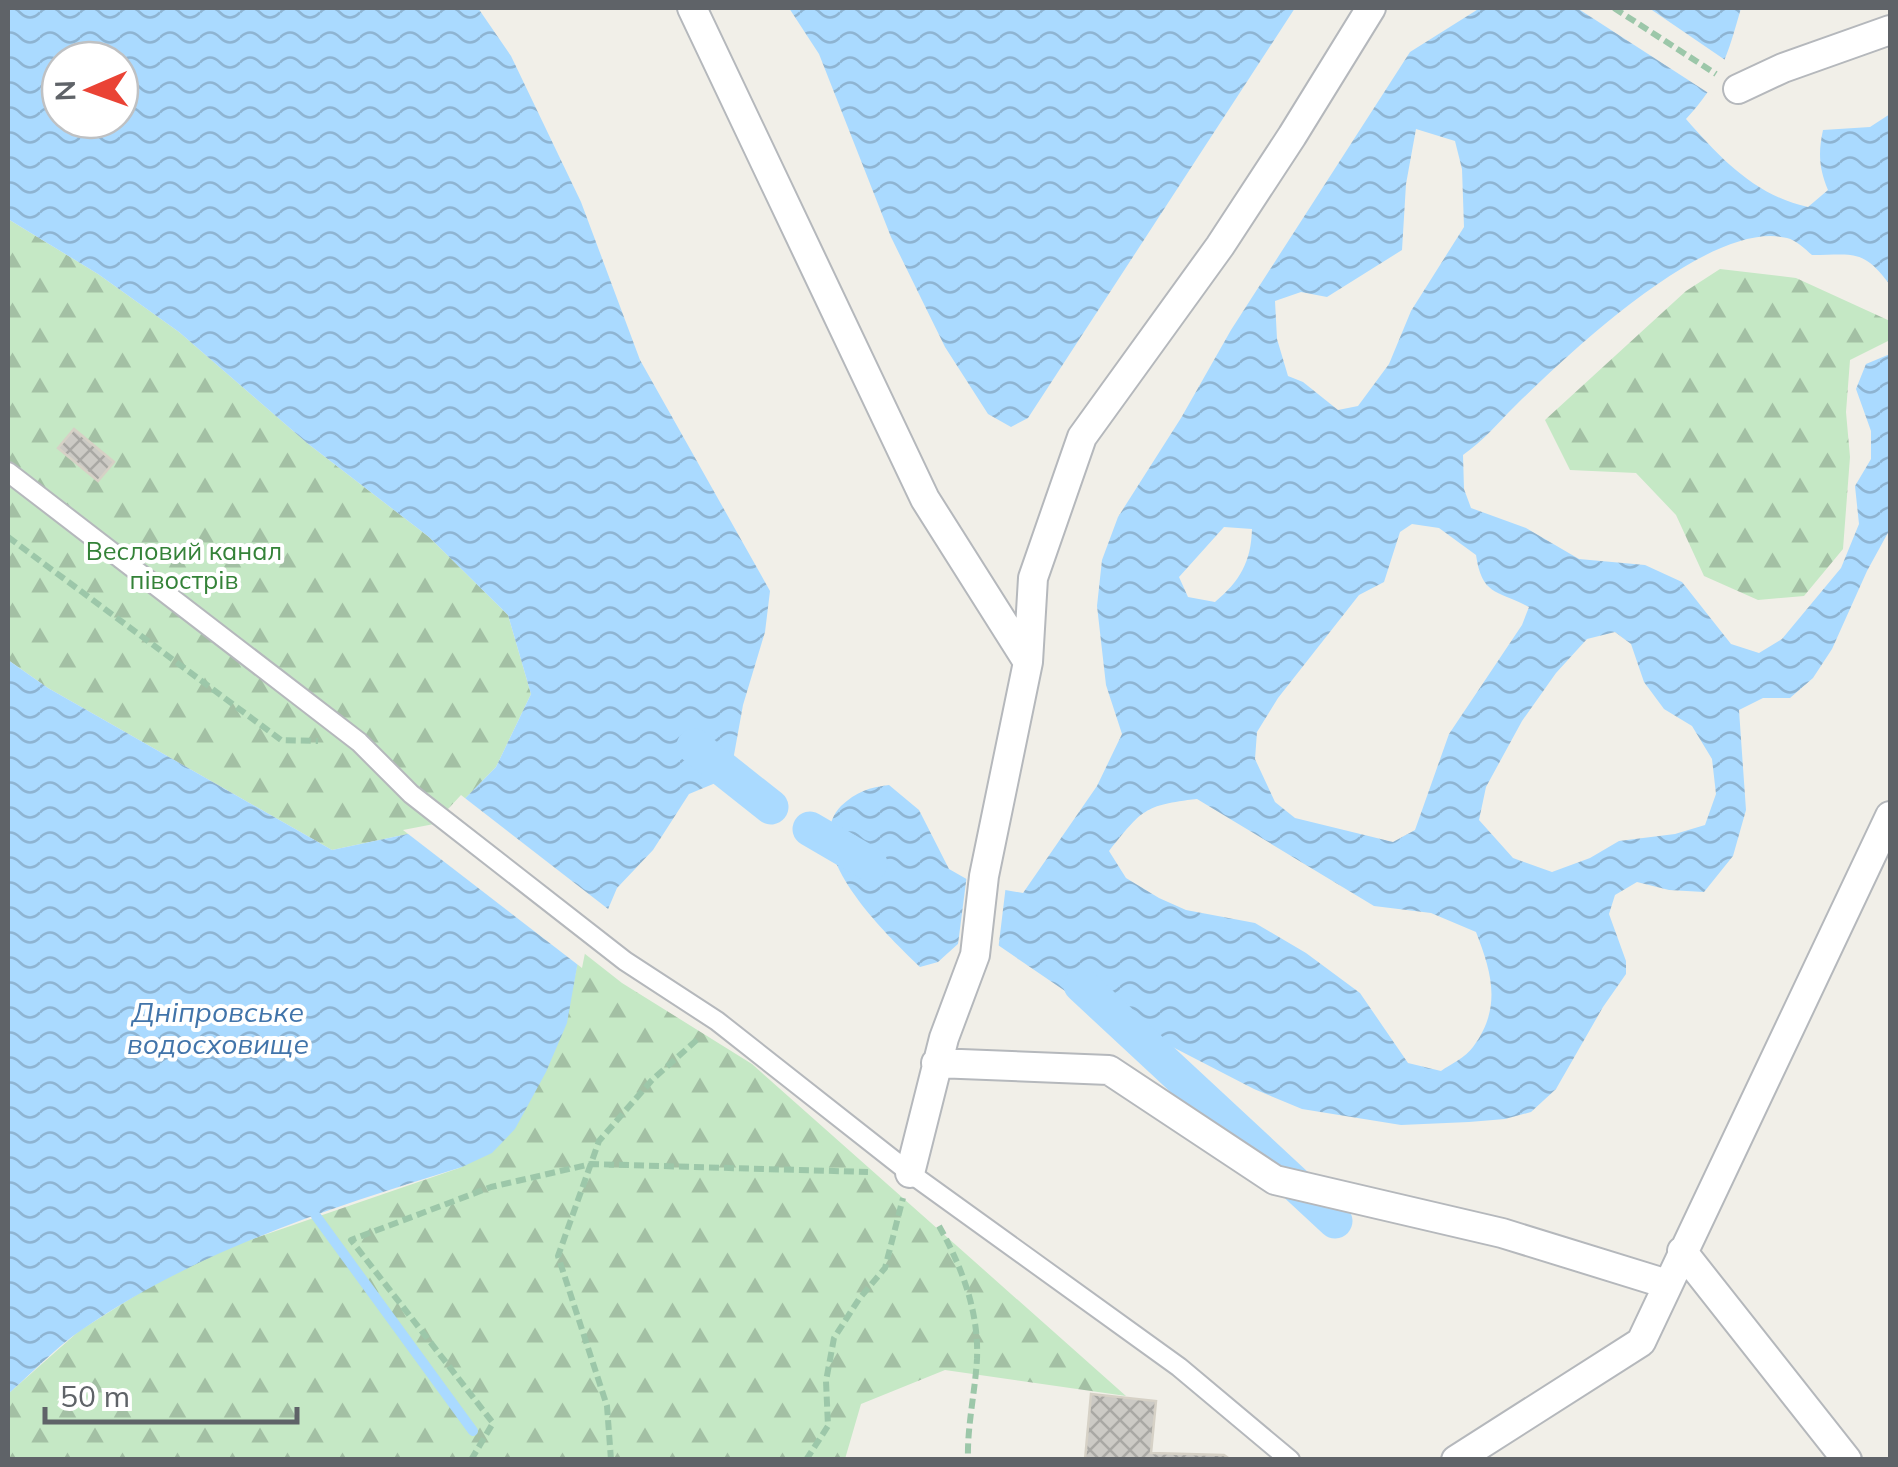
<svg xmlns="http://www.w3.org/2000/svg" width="1898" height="1467" font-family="Mulish,sans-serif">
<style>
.forest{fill:url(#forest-firs)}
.water{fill:url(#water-waves);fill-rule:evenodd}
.pier{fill:#f1efe8}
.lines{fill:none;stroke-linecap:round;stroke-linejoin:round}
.stream{stroke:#aadaff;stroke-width:10}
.canal{stroke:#aadaff;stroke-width:35}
.building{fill:url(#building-cross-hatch);stroke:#d6d1c6;stroke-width:2.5}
.service-casing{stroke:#b5b8bc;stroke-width:22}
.pedestrian-casing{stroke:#b5b8bc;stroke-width:32}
.path{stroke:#9cc7a9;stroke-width:6;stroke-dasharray:10 5;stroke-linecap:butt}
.service{stroke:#fff;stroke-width:18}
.pedestrian{stroke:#fff;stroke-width:28}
.labels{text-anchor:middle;stroke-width:8;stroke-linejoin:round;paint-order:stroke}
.park-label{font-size:25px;fill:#348238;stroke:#fff}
.water-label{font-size:28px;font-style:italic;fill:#4174aa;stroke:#fff}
</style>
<defs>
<pattern id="forest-firs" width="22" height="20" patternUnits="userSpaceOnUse" patternTransform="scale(2.5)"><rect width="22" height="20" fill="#c5e8c5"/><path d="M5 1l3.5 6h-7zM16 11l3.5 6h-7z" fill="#a3c0a4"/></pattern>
<pattern id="water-waves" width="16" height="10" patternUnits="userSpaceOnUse" patternTransform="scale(2.5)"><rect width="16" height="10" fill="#aadaff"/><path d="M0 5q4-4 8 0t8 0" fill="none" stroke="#8eb4d2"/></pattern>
<pattern id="building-cross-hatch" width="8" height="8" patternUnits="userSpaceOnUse" patternTransform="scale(2.5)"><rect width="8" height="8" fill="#cccac5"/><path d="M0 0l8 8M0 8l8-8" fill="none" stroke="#a9a8a4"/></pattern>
</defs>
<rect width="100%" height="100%" fill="#f1efe8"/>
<!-- forest -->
<path class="forest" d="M8,219L98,274L179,332L307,443L429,537L508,615L531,694L496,767L436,828L332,850L48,688L8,660Z
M1720,269L1796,278L1890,321V340L1850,360L1846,412L1850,457L1843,549L1804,596L1758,600L1704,576L1676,515L1636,473L1570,470L1545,420L1686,291Z
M580,950L622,983L752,1064L1126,1396L945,1370L861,1404L845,1459L8,1460V1394L79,1331L152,1285L226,1248L462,1167L574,981Z"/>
<!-- water -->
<path class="water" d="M8,8H478L511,56L581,202L640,360L770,591L765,632L743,705L730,777L689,794L653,850L617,888L595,940L580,950L567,1023L546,1072L515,1129L492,1153L462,1167C330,1208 198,1250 83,1329C56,1347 32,1373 8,1394V660L48,688L332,850L436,828L496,767L531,694L508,615L429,537L307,443L179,332L98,274L8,219ZM60,60H120V120H60Z
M789,8H1295L1028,418L1011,427L988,414L945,347L891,237L819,54Z
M1480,8H1741C1728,54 1720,83 1686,119C1720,158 1756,196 1808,207L1828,190C1819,168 1818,153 1823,130L1870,127L1890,114V285C1863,248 1853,255 1812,255C1805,249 1796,240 1787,238C1710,218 1567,355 1514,407C1497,424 1483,441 1463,455L1464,489L1471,508L1526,528L1579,559L1645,565L1682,582L1731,644L1759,653L1782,639L1841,568L1859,524L1855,486L1871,459V431L1856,389L1866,364L1890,354V529L1867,571L1832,649L1813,678L1790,698H1763L1739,710L1746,810L1733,856L1704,892L1669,890L1637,882L1615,895L1609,914L1626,961V974L1603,1007L1556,1089L1531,1112L1505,1119L1469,1122L1401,1125L1302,1109L1254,1089L1068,993L995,943H959L938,962L920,967C888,936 798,851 841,806C856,792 870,787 889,785L919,810L949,869L977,885L1023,893L1097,786L1122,734L1106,685L1097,606L1102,560L1118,517L1181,418L1231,330L1410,52ZM1416,129L1455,141L1462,169L1464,227L1411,311L1389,364L1358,406L1338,410L1303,382L1288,376L1277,339L1275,301L1301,292L1327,297L1402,250L1406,184ZM1412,524L1439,528L1476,555C1482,596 1497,590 1529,607L1522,625L1449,734L1415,830L1393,842L1295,818L1275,802L1255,759L1257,732L1278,698L1359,595L1384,582L1400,532ZM1224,527L1252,529C1251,562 1240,581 1215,602L1188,597L1179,577ZM1615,632L1631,644L1644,682L1664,709L1692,726L1712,759L1716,794L1705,825L1675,834L1619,841L1590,858L1552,872L1513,858L1479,820L1486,787L1522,721L1556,673L1587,639ZM1197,799L1374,906L1431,913L1476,932C1492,973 1502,1008 1473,1047C1466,1057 1451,1064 1441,1071L1408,1063L1360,993L1306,953L1255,923L1186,910L1159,898L1126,878L1109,851C1142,810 1144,805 1197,799Z"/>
<!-- pier -->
<path class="pier" d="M1577,8H1649L1731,64L1713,96Z
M461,795L612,912L599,942L585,953L582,968L403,830L434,824Z
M967,874L1006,885L998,951L994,948H961L957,952Z"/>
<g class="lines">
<!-- stream -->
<path class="stream" d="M316,1216L473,1431"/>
<!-- canal -->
<path class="canal" d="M694,746L771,807
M810,829L870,864
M1081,985L1335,1221"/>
</g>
<!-- building -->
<path class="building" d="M74,429L114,462L98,481L58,448Z
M1091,1394L1156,1401L1151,1453L1224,1455L1231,1460H1085Z"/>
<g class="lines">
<!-- service casing -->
<g class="service-casing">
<path id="service" d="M8,472L359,742L411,794L625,961L717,1021L910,1173L1179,1367L1290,1460"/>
</g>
<!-- pedestrian casing -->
<g class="pedestrian-casing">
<path id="pedestrian" d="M692,8L925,499L1028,662
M1738,89L1783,68L1890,30
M936,1063L1109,1070L1275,1180L1502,1233L1667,1284
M910,1173L944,1038L975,955L984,876L1028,662L1033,578L1082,437L1220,246L1292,136L1371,8
M1682,1251L1847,1460
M1456,1460L1641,1342L1890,816"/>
</g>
<!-- path -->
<path class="path" d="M1614,8L1716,74
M8,537L281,740L318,741
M939,1226C962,1267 979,1312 977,1359C975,1393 967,1426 968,1460
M471,1460L493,1423L351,1240L491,1187L591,1164L868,1172
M611,1460L607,1406L558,1256L599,1141L652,1080L700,1037
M806,1460L828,1426L826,1381L834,1338L859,1299L885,1268L903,1198"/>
<!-- service -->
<use href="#service" class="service"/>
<!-- pedestrian -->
<use href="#pedestrian" class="pedestrian"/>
</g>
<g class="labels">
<!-- park labels -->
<g class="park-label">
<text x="184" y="560">Весловий канал<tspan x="184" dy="29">півострів</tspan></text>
</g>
<!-- water labels -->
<g class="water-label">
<text x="218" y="1022">Дніпровське<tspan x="218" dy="32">водосховище</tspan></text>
</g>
</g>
<!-- border -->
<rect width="1898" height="1467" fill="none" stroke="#5f6368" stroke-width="20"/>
<!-- north arrow -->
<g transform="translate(90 90) rotate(268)"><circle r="48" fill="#ffffff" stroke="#bfc1c3" stroke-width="2.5"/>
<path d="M0-8L18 38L0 25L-18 38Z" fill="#ea4335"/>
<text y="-15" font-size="28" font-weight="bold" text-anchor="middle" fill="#5f6368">N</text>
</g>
<!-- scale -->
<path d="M45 1407v15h252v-15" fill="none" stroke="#5f6368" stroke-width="5"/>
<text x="60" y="1407" font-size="30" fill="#5f6368" stroke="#ffffff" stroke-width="8" paint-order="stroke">50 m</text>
</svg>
